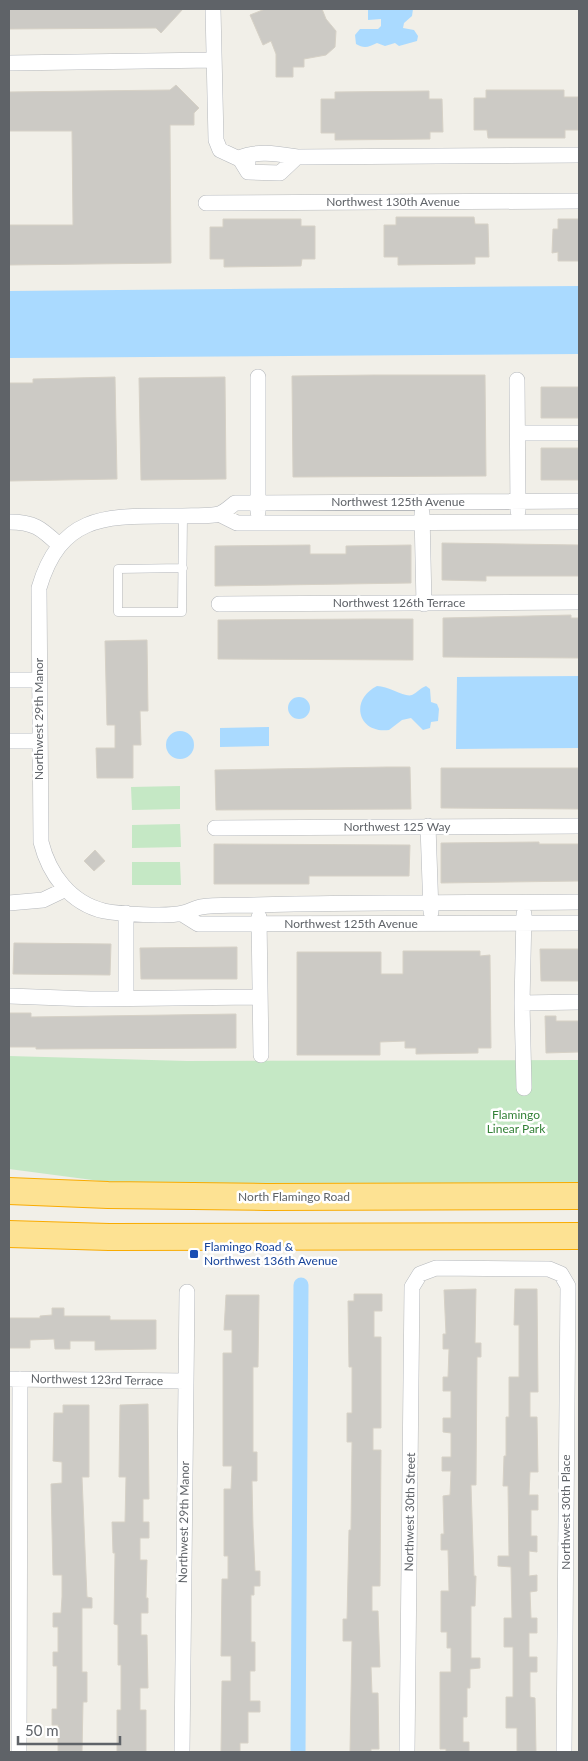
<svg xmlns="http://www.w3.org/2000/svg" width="588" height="1761" font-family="Lato,sans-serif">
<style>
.green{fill:#c5e8c5}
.water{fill:#aadaff}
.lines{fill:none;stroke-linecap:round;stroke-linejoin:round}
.canal{stroke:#aadaff;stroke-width:15}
.building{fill:#cccac5;stroke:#d6d1c6}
.lane-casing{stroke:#b5b8bc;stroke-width:9}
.street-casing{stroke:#b5b8bc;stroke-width:16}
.highway-casing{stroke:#f9ab00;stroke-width:28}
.lane{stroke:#fff;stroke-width:8}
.street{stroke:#fff;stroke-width:15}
.highway{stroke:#fde293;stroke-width:26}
.transit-dot{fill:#1a4fb4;stroke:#fff;stroke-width:2}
.labels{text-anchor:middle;stroke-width:5;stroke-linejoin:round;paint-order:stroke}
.street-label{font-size:12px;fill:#5f6368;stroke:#fff}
.park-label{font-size:12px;fill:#348238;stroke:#fff}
.transit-label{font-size:12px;fill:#164399;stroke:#fff;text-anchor:start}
</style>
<rect width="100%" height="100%" fill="#f1efe8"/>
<!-- green -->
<path class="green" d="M180,786V809L132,810L131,787Z
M180,824L181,847L132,848V825Z
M132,862H180L181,885H132Z
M9,1056L187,1061L579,1060V1185L123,1184L9,1169Z"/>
<!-- water -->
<path class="water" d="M368,9H413L412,16L404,23L403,28L414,30L418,36L417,41L399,46L395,43L385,46L377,43C369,47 364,49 356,44L355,35L360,29H378L381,26V19L368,20Z
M579,286V354L9,358V291Z
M579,676V748L456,749L457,677Z
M377,686C389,686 405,698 412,695C417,693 420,688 426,686L430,689L431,702L437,704L439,709L438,721L431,722L430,728L423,730L411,718L402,720L389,730C358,734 349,700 377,686Z
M288 708a11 11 0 1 1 22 0a11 11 0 1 1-22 0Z
M269,727V746L220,747V728Z
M166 745a14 14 0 1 1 28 0a14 14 0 1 1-28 0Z"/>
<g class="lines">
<!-- canal -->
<path class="canal" d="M298,1752L301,1285"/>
</g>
<!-- building -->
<path class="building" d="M9,9H183L161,33L156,28L9,29Z
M265,9H322L326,19L336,31L335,47L326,55L304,59V67H293V77H276V54L271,41L263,45L250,15Z
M176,85L199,108L194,113V125H170L171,263L9,265V225H73L72,131H9V92L170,90Z
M486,90H564V97H578V130H565V138H488L487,130H474V98H486Z
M429,91V99H442L443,132H430V139L335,140V133H321V99H335V92Z
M396,217H474L475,224H488L489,257H475V264L398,265V257H384V225H396Z
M223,219H301V226H315V259H302L301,266L224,267V259H210V227H223Z
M558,219H579V261H558V252L552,253L553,229H558Z
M375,375H485L486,476L293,477L292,376Z
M115,377L117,479L9,481V383H33V379Z
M225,377L226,479L141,480L139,378Z
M541,387H579V418H541Z
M541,448H579V480H541Z
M442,543L579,545V576H486V581L442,580Z
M310,545V554H346V546L411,545V583L215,586V546Z
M571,615V618H579V658L443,657V618Z
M367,619H413V660L218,659V620Z
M147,640L148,711H140L141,745H133V778H97L96,748H115V725H107L105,641Z
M387,767H410L411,809L216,810L215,770Z
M441,768H579V809L441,808Z
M539,842V844H579V881L441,883V843Z
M214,844L410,845L409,876H309V884H214Z
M95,850L105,861L94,871L84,861Z
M14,943L111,944L110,975L13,974Z
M237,947V979H141L140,948Z
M540,949H579V981H541Z
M403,951H480V956L490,955L491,1048H478V1053L416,1054V1048H405V1041L380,1042V1055H297V952H381V974H403Z
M9,1013H31V1017L236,1014V1048L36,1049V1047H9Z
M545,1016H556V1021H579V1052L546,1053Z
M476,1289L475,1343H481V1357H477L476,1485H471L474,1576H476L475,1606H471V1658H480V1668L470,1669V1688H467V1717H463V1742H469V1752H446V1749H440V1672H451V1648H447V1632H441V1591H449L448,1550H441V1534H444L443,1496L450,1495L451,1471H442V1457H451V1433L443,1432V1418H451V1391H443V1377H448L449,1349H443V1334H446L444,1290Z
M515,1289H537L538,1392H530V1417H537L538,1472H530L529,1495H538V1510H531V1536H537V1552L529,1551V1576L537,1575V1591L530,1592L531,1618H537V1633H529V1657H537V1672H530V1697L535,1698L536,1752H517V1728H506V1697H513V1647H504V1618H512L511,1567L498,1566V1556H509L508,1486H503L504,1456H506V1417H509V1377H519V1325H514Z
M354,1294H382V1311H374V1337H381V1428H373V1450H381L380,1586H372V1611H378L380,1667H371L372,1693H378L379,1749H371V1752H350L352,1641H343V1619H347L349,1530H351L352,1442H347V1413H352V1367H349L348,1301H354Z
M226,1295H259L258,1367H253V1452H257V1481H252L253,1527L255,1571H260V1586H254V1595H251V1642H255V1671H250V1701H260V1712H248V1743H240V1752H221L222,1681H231V1656H221L222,1579H228V1556H224V1489H231L232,1466H223V1353H232V1330H224Z
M52,1308H64V1316H110V1320H156V1349L95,1350V1341H70V1349H55L54,1339L30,1340V1348H9V1318H40V1316L52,1315Z
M148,1404L149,1499H143V1522H149V1538H140V1560H147L146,1598H148V1613H141V1635H147L148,1688H140V1710H146V1752H117V1710H121V1665H118V1625L114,1624L115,1553H113L112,1522H125L126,1477H119L120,1405Z
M63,1405H89V1477H82L87,1597L92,1598V1608H82V1672H87V1702H83L82,1752H58V1725H52V1709H57V1666H53V1652H58V1627H53V1613H61L62,1597V1575H53L51,1484L62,1483V1462L53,1461L54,1413H63Z"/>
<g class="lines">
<!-- lane casing -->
<g class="lane-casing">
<path id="lane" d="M183,568L118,569V612H182L183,516"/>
</g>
<!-- street casing -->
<g class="street-casing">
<path id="street" d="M213,9L216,140L220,150L248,163
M9,63L214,60
M239,158C257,150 278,154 297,157L579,155
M240,159L248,172L280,173L297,157
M206,203L579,201
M258,377V512
M517,380L518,511
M518,433H579
M579,501L235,503C231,506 225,512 219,514C209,517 192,515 181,516C113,517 62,509 39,588L41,842C49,874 70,903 104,911C120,914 167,917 183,913C189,912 195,908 201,907C217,904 237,906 254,905C362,902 471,903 579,902
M422,513L424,604
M219,514L237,523L579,522
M9,522C34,522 41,528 59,545
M219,604L579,602
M9,680H39
M9,741H39
M428,826L431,912
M215,828L579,826
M9,903L43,900L66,889
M126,913V998
M182,914L198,924L579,923
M259,917L261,1055
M9,996L90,999L260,997
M522,1003L579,1002
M524,1088L522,1003L524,914
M9,1379L185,1381
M19,1752L20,1379
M182,1752L187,1292
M407,1752L412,1287L420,1274L436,1268L549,1269L561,1274L568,1286L564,1752"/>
</g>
<!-- highway casing -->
<g class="highway-casing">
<path id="highway" d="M9,1191L108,1195L266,1197L579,1196
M9,1234L109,1237L579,1236"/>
</g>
<!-- lane -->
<use href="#lane" class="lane"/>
<!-- street -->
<use href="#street" class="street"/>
<!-- highway -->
<use href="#highway" class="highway"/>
</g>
<!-- markers -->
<rect class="transit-dot" x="189" y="1249" width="10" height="10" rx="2.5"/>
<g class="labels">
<!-- street labels -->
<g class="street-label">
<text x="393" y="206">Northwest 130th Avenue</text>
<text x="398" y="506">Northwest 125th Avenue</text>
<text x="399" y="607">Northwest 126th Terrace</text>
<text transform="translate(39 719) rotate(-90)" y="4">Northwest 29th Manor</text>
<text x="397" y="831">Northwest 125 Way</text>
<text x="351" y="928">Northwest 125th Avenue</text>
<text x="294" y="1201">North Flamingo Road</text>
<text transform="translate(97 1380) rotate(1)" y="4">Northwest 123rd Terrace</text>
<text transform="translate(410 1512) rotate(-89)" y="4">Northwest 30th Street</text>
<text transform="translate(566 1512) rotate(-90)" y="4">Northwest 30th Place</text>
<text transform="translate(184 1522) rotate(-89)" y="4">Northwest 29th Manor</text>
</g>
<!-- park labels -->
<g class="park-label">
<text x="516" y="1119">Flamingo<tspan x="516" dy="14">Linear Park</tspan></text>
</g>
<!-- transit labels -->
<g class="transit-label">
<text x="204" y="1251">Flamingo Road &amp;<tspan x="204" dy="14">Northwest 136th Avenue</tspan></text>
</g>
</g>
<!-- border -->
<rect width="588" height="1761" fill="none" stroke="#5f6368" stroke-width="20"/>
<!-- scale -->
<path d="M18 1736v8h102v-8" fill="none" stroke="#5f6368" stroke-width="2.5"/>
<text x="25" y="1736" font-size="15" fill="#5f6368" stroke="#ffffff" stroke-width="4" paint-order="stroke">50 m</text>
</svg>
